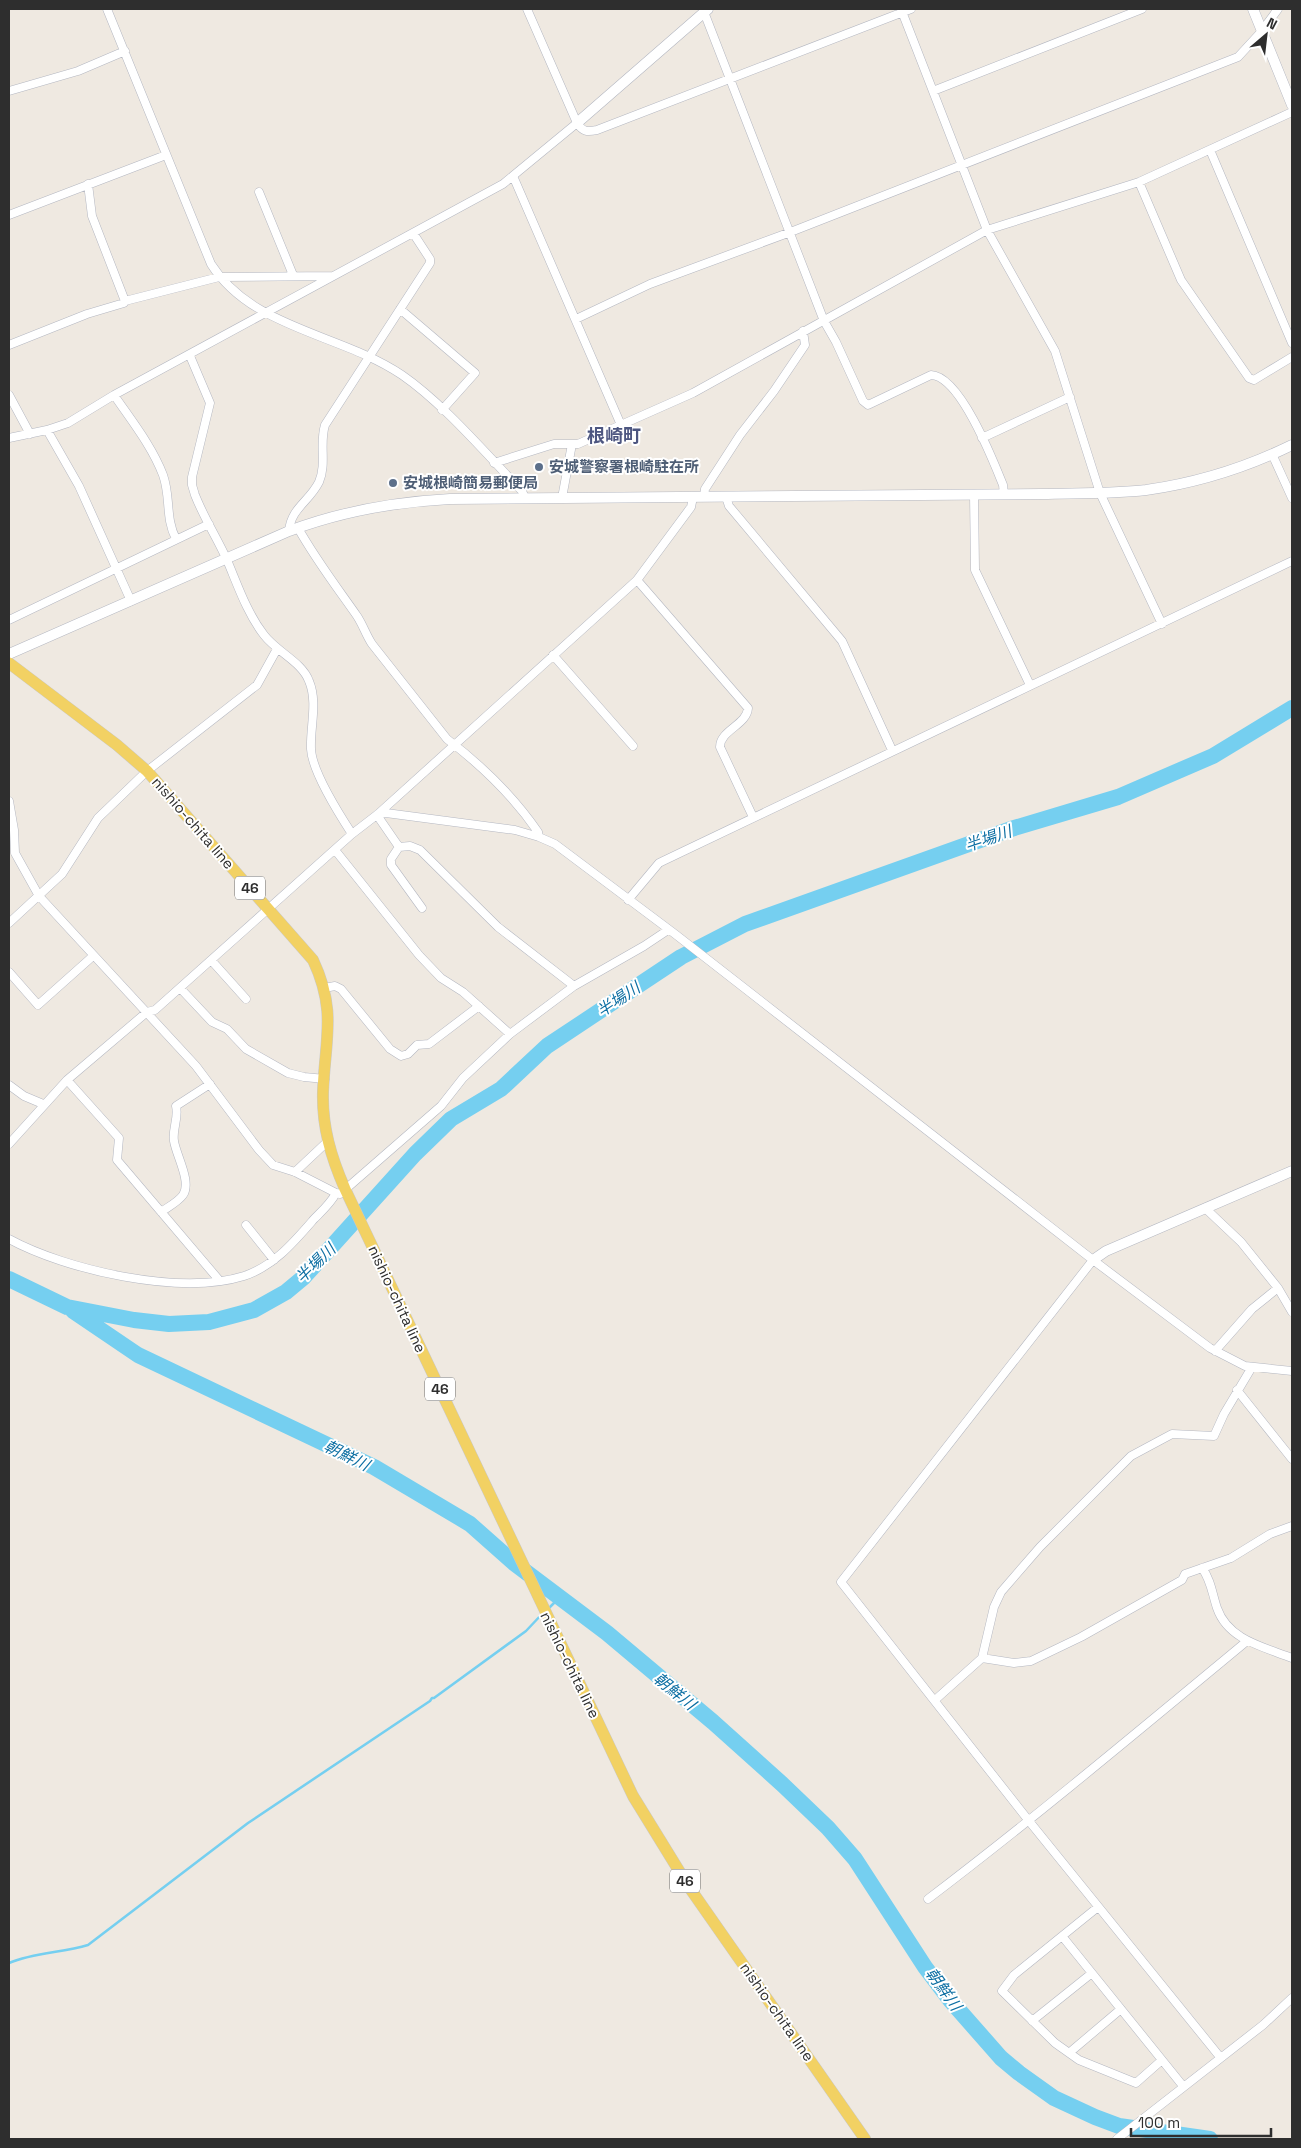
<svg xmlns="http://www.w3.org/2000/svg" width="1301" height="2148" font-family="'Space Grotesk','Noto Sans JP',sans-serif">
<style>
.lines{fill:none;stroke-linecap:round;stroke-linejoin:round}
.stream{stroke:#75cff0;stroke-width:2.5}
.river{stroke:#75cff0;stroke-width:16}
.street-casing{stroke:#b4b7c1;stroke-width:9}
.secondary-casing{stroke:#b4b7c1;stroke-width:11}
.primary-casing{stroke:#c9c9c9;stroke-width:12}
.street{stroke:#fff;stroke-width:8}
.secondary{stroke:#fff;stroke-width:10}
.primary{stroke:#f2d163;stroke-width:11}
.service-dot{fill:#5c6f8a;stroke:#fff;stroke-width:2}
.labels{text-anchor:middle;stroke-width:4;stroke-linejoin:round;paint-order:stroke}
.shield{fill:#fff;stroke:#6d6d6d;stroke-width:1}
.shield-label{font-size:14px;font-weight:bold;fill:#2e2e2e}
.service-label{font-size:15px;font-weight:bold;fill:#4e5e75;stroke:#fff;text-anchor:start}
.street-label{font-size:15px;fill:#2e2e2e;stroke:#fff}
.water-label{font-size:16px;font-style:italic;fill:#0d6fa3;stroke:#fff}
.quarter-label{font-size:18px;font-weight:bold;fill:#4d5680;stroke:#fff}
</style>
<rect width="100%" height="100%" fill="#efe9e1"/>
<g class="lines">
<!-- stream -->
<path class="stream" d="M548,1609L560,1597
M9,1963C35,1952 62,1953 88,1945L248,1823L430,1701L432,1698H434L526,1631L542,1614"/>
<!-- river -->
<path class="river" d="M9,1279L67,1307L134,1320L169,1324L209,1322L254,1310L286,1292L304,1277L415,1154L451,1119L501,1089L547,1046L681,957L745,924L1011,829L1118,797L1213,756L1292,708
M73,1311L138,1355L374,1467L470,1524L514,1563L607,1633L713,1722L782,1784L828,1828L855,1859L925,1967L950,2000L1001,2058L1019,2073L1054,2098L1095,2117L1119,2126L1210,2139"/>
<!-- street casing -->
<g class="street-casing">
<path id="street" d="M107,9L211,264C252,329 342,334 402,375C444,404 486,454 522,491L525,498
M527,9L577,123C583,132 587,132 597,130L911,9
M901,9L987,230L1055,351L1100,493L1162,624
M704,12L824,321L836,342L863,401L868,405L931,375C960,376 993,460 1003,485L1004,494
M9,91L78,71L125,51
M933,91L1142,9
M1210,150L1292,343
M513,176L621,425
M1139,182L1181,280L1249,378L1254,380L1292,357
M88,184L92,216L125,301
M259,192L293,275
M9,215L166,155
M400,309L475,373L442,410
M576,319L650,284L788,233L1238,57L1261,32L1278,9
M9,345L87,314L124,303L125,301L219,277L333,276
M190,356L210,403L192,477V485L195,495C204,518 217,538 227,560C238,586 247,613 264,635C277,652 302,662 309,681C318,702 310,727 311,749C312,772 339,814 352,834
M9,395L30,434
M114,395C131,420 152,446 163,475C171,497 165,518 176,539
M47,430L79,486L131,601
M9,438L47,430L68,423L114,395L503,184L577,123
M982,438L1070,397
M1272,454L1292,498
M494,463L554,444H578L693,393L987,230L1139,182L1292,112
M974,494L975,570L1030,685
M704,497L705,489L740,435L774,391L805,345L803,331
M726,497L729,506L842,641L892,750
M562,498L572,444
M298,528C316,560 336,586 357,616C363,625 366,635 372,644L447,739C481,765 514,797 538,832L539,837
M289,531C291,508 309,502 319,482C327,463 319,444 325,425L430,263V259L413,233
M637,580L748,708C747,725 720,730 720,747L753,817
M9,620L209,524
M553,655L633,746
M9,801L14,830L15,853L39,896L196,1066L259,1150L273,1165L295,1172L336,1193
M378,814L386,813L515,830L539,837L555,844L675,934L1093,1260L1210,1348L1245,1366L1292,1371
M378,814L379,818L399,847L410,846L420,850L498,927L574,986
M399,847L391,859V865L422,908
M335,850L419,955L441,978L463,992L510,1034
M628,900L659,863L663,861L1292,561
M9,923L62,874L98,818L147,771L257,685L277,649
M211,960L246,999
M9,972L38,1005L93,956
M180,988L212,1022L227,1029L246,1049L288,1073L304,1077L325,1079
M324,988L335,986L341,989L390,1049L401,1056L408,1054L417,1045L429,1044L479,1006
M67,1080L119,1138L117,1160L219,1280
M9,1085L24,1096L43,1104
M9,1144L67,1080L147,1012L155,1010L352,834L378,814L637,580L691,507L693,497
M295,1172L327,1142
M1205,1208L1241,1242L1278,1288L1292,1312
M161,1212C168,1207 178,1202 183,1195C192,1182 176,1155 174,1141C172,1129 179,1118 176,1106L210,1084
M246,1225L274,1260
M9,1239C66,1270 180,1296 244,1276C274,1266 294,1242 314,1219C322,1211 331,1203 336,1193L340,1194L441,1106L463,1078L510,1034L574,986L644,946L668,930
M1093,1260L841,1582L1029,1821L1220,2057
M1215,1351L1252,1309L1278,1288
M1237,1390L1292,1459
M1202,1568C1211,1580 1212,1593 1217,1608C1228,1640 1264,1647 1292,1658
M982,1658L1014,1663L1031,1661L1081,1637L1182,1580L1185,1574L1231,1558L1270,1534L1292,1526
M935,1700L982,1658L994,1607L1001,1592L1040,1547L1131,1456L1172,1434L1214,1436L1224,1414L1252,1367
M928,1899C1037,1816 1142,1728 1247,1641
M1098,1907L1014,1975L1002,1991L1055,2043L1079,2060L1136,2083L1162,2060
M1062,1936L1183,2086
M1032,2021L1092,1973
M1069,2053L1121,2009
M1117,2139L1263,2025L1292,1998"/>
</g>
<!-- secondary casing -->
<g class="secondary-casing">
<path id="secondary" d="M1253,9L1292,105
M577,123L708,9
M9,654L289,531C342,511 394,502 450,499L1042,494C1077,493 1111,494 1146,490C1196,483 1247,467 1292,445
M1093,1260L1106,1251L1292,1171"/>
</g>
<!-- primary casing -->
<g class="primary-casing">
<path id="primary" d="M9,663L117,745L147,771L313,960C337,1011 325,1039 323,1092C322,1127 331,1157 345,1189L633,1796L689,1887L865,2139"/>
</g>
<!-- street -->
<use href="#street" class="street"/>
<!-- secondary -->
<use href="#secondary" class="secondary"/>
<!-- primary -->
<use href="#primary" class="primary"/>
</g>
<!-- markers -->
<g class="service-dot">
<circle cx="539" cy="467" r="5"/>
<circle cx="393" cy="483" r="5"/>
</g>
<g class="labels">
<!-- shield labels -->
<g class="shield">
<rect x="235" y="876.5" width="30" height="23" rx="4"/>
<rect x="425" y="1377.5" width="30" height="23" rx="4"/>
<rect x="670" y="1869.5" width="30" height="23" rx="4"/>
</g>
<g class="shield-label">
<text x="250" y="893">46</text>
<text x="440" y="1394">46</text>
<text x="685" y="1886">46</text>
</g>
<!-- service labels -->
<g class="service-label">
<text x="549" y="472">安城警察署根崎駐在所</text>
<text x="403" y="488">安城根崎簡易郵便局</text>
</g>
<!-- street labels -->
<g class="street-label">
<text transform="translate(193 823) rotate(49)" y="5">nishio-chita line</text>
<text transform="translate(397 1299) rotate(65)" y="5">nishio-chita line</text>
<text transform="translate(570 1665) rotate(64)" y="5">nishio-chita line</text>
<text transform="translate(777 2012) rotate(55)" y="5">nishio-chita line</text>
</g>
<!-- water labels -->
<g class="water-label">
<text transform="translate(988 838) rotate(-19)" y="6">半場川</text>
<text transform="translate(618 999) rotate(-34)" y="6">半場川</text>
<text transform="translate(315 1263) rotate(-44)" y="6">半場川</text>
<text transform="translate(347 1455) rotate(26)" y="6">朝鮮川</text>
<text transform="translate(675 1691) rotate(39)" y="6">朝鮮川</text>
<text transform="translate(944 1989) rotate(54)" y="6">朝鮮川</text>
</g>
<!-- quarter labels -->
<g class="quarter-label">
<text x="614" y="442">根崎町</text>
</g>
</g>
<!-- border -->
<rect width="1301" height="2148" fill="none" stroke="#2e2e2e" stroke-width="20"/>
<!-- north arrow -->
<g transform="translate(1266 35) rotate(28)" stroke="#ffffff" stroke-width="4" paint-order="stroke">
<path d="M0-4L9 19L0 12L-9 19Z" fill="#2e2e2e"/>
<text y="-8" font-size="14" font-weight="bold" text-anchor="middle" fill="#2e2e2e">N</text>
</g>
<!-- scale -->
<path d="M1131 2128v8h140v-8" fill="none" stroke="#2e2e2e" stroke-width="2.5"/>
<text x="1138" y="2128" font-size="15" fill="#2e2e2e" stroke="#ffffff" stroke-width="4" paint-order="stroke">100 m</text>
</svg>
